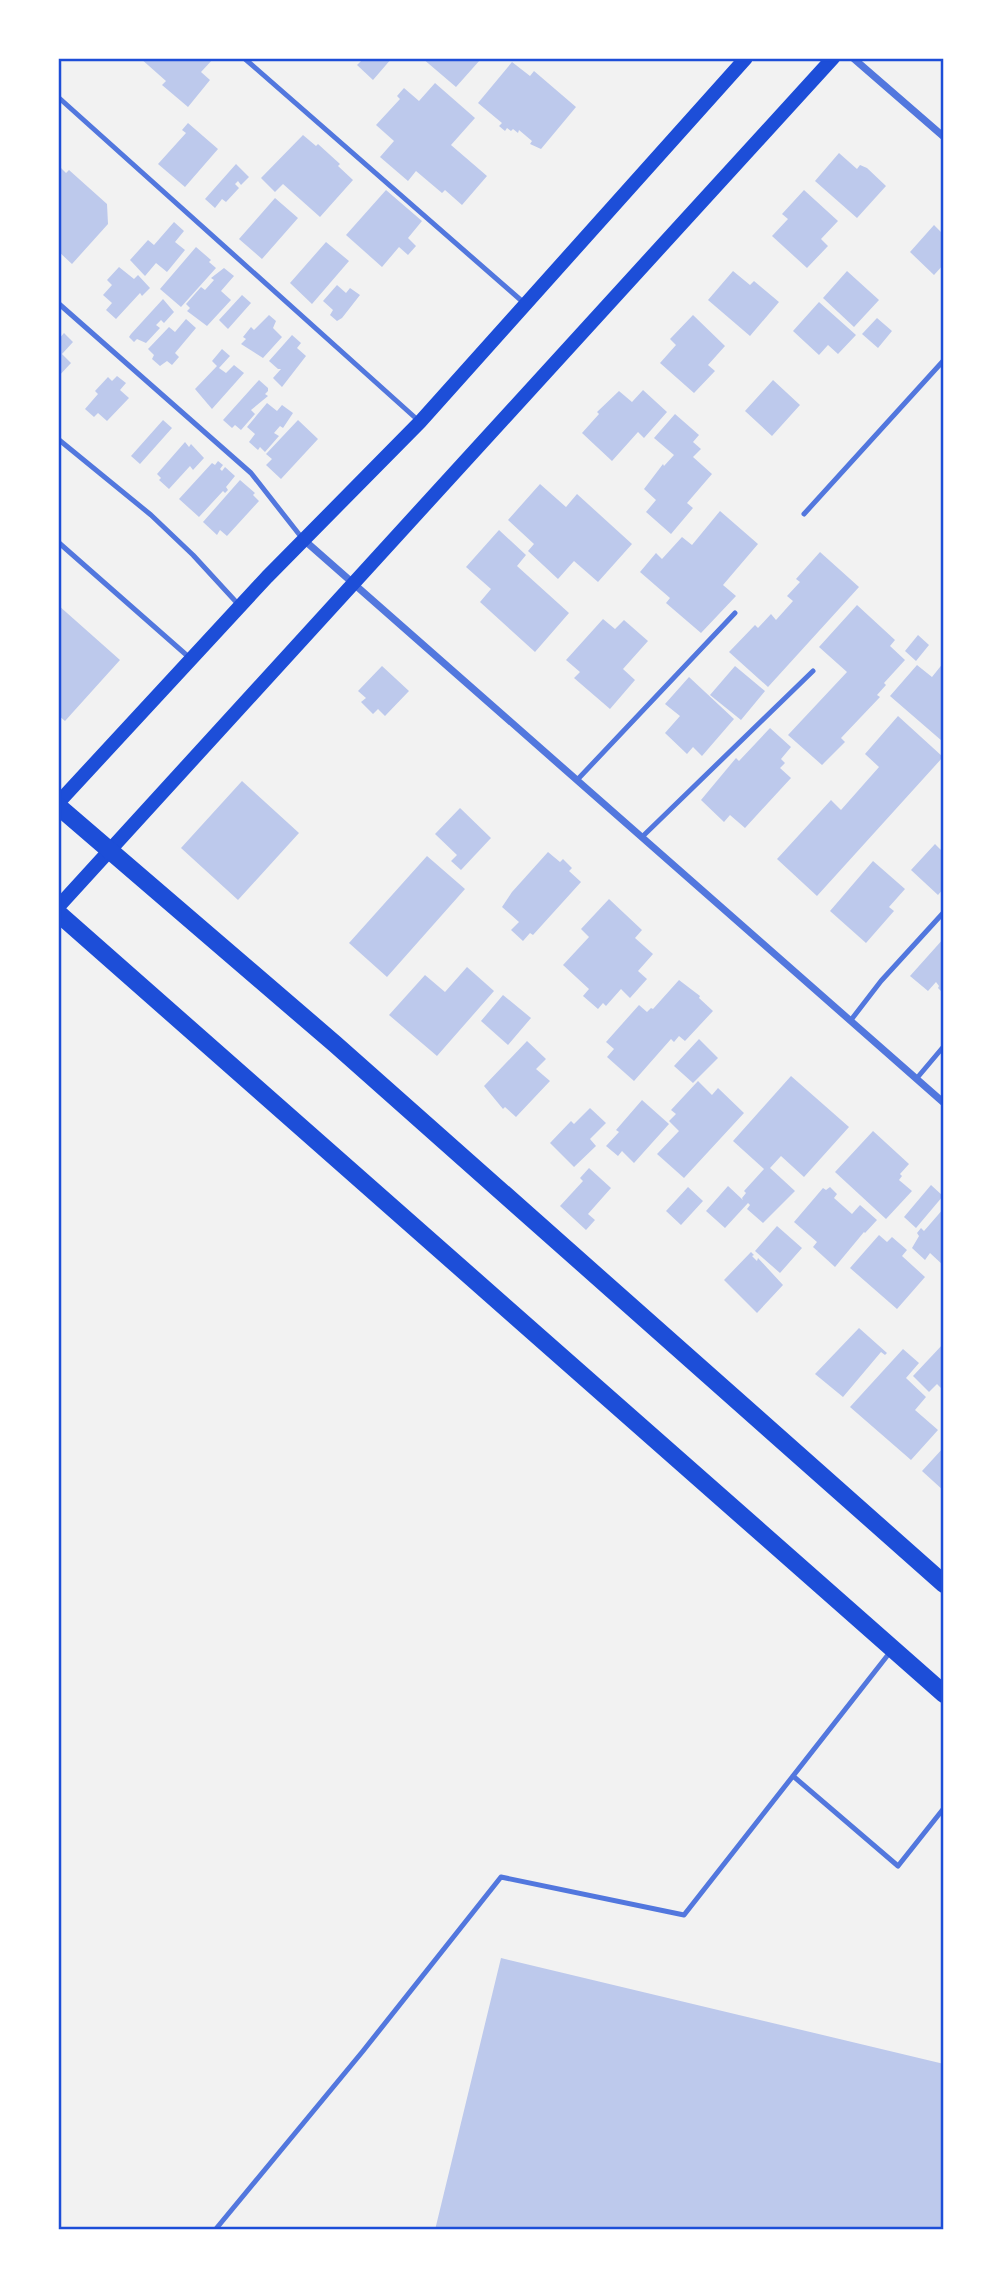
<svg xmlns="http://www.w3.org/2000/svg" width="1002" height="2288" font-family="'Archivo Narrow',sans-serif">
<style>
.building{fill:#bdc9ec}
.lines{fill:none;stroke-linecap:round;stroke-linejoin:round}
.service{stroke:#5277de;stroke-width:5}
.minor{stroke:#5277de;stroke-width:7}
.secondary{stroke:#1d4ed8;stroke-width:14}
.primary{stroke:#1d4ed8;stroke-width:18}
.neatline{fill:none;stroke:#1d4ed8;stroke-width:2.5}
</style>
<rect width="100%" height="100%" fill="#f2f2f2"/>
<!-- building -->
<path class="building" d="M140,58H214L201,72L210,80L188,107L162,85L166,81Z
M359,58H392L373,80L357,65L362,60Z
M422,58H477L480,60L456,87Z
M512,62L530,76L534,71L576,107L541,149L530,144L532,141L519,130L518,133L513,129L511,131L507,128L505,131L499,126L502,123L478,103Z
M435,83L475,118L451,145L487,176L462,205L445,190L442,193L416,171L408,181L380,157L394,141L376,125L400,99L397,96L404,88L419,101Z
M188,123L218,149L185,187L158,164L186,133L182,130Z
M303,135L316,146L318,144L340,164L338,166L353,180L320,217L283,184L275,192L261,178Z
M839,153L857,169L860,165L867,168L886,186L857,218L815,181Z
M236,164L249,177L241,185L238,181L235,184L239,188L226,202L222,199L215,208L205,199Z
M58,165L66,173L69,170L107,204L108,224L72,264L58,251Z
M386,190L422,221L408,238L416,246L408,255L399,247L382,267L346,235Z
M804,190L838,221L821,239L828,246L807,268L772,236L788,219L782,214Z
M275,198L298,218L262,259L239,239Z
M174,222L184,231L175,242L185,250L167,272L156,263L145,276L130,260L148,240L154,245Z
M934,225L944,235V264L934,275L910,252Z
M326,242L349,261L312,304L290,283Z
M196,247L211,260L209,262L216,268L181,307L160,289Z
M119,267L134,279L138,275L150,288L142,296L140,293L116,319L106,310L112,303L103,295L112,285L107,280Z
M224,268L234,276L221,291L231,300L207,326L187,311L190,308L186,304L201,287L205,290L214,280L211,278Z
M733,271L750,285L754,281L779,302L750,336L708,300Z
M847,271L879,300L854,327L823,298Z
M337,285L346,293L350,288L360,295L342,318L337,321L330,315L333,310L323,301Z
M242,295L251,303L228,329L219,320Z
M163,299L174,312L164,323L161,320L156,325L160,328L146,343L137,339L134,342L129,337L131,334Z
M819,302L856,335L838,354L828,345L819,355L793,331Z
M269,315L276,321L273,328L282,337L263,358L241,344L246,339L243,337L251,327L254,330Z
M693,315L725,346L708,365L715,371L694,393L660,363L676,345L670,339Z
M877,318L892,331L878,348L862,334Z
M186,319L196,328L175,353L179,357L172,365L167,361L160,366L152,359L154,355L148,349L169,327L175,332Z
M64,333L73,342L62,354L71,363L58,377V340Z
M292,335L301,343L297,348L306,356L282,387L273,378L281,369H278L269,361Z
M222,349L230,356L219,368L226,373L234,365L244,373L212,409L195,389L217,366L212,361Z
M117,376L126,383L120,390L129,398L107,421L98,413L94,417L85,409L98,394L95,391L108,377L112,381Z
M259,380L268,388V391L265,394L268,396L251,410L255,414L241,430L235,425L232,428L223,420Z
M773,380L800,405L772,436L745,411Z
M643,390L667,412L644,438L638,432L612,461L582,433L599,414L597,412L619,391L632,402Z
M267,403L277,411L282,405L293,413L283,428L280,426L274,433L279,436L265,452L260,447L258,450L249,442L255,434L247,427Z
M675,414L699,435L693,442L701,449L693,457L712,474L687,503L693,508L671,534L646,512L656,500L644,489L663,464L664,466L674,455L654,438Z
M163,420L172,428L140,464L131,456Z
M298,420L318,439L281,479L266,465L272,459L266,454Z
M185,442L189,447L191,444L204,458L193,470L190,466L169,489L159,480L161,478L157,474Z
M218,461L223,465L220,469L222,471L225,467L235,476L226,487L228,490L225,493L223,491L199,517L179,499L212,463L215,465Z
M240,480L255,493L253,495L259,501L227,536L220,530L217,535L203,522Z
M540,484L566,507L577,494L632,544L598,582L574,561L558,579L528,551L534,544L508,520Z
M720,511L758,544L723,585L736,596L701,633L666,603L670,598L640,572L656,553L662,559L682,537L692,545Z
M499,530L526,555L517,566L569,613L535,652L480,602L491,589L466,567Z
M820,552L859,587L768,687L729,652L755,625L758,628L771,614L776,620L793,601L787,596L800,582L796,579Z
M58,605L120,660L65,721L58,715Z
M857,605L895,640L890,646L905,660L884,683L886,685L877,695L880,697L841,738L845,742L822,765L788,735L847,672L819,647Z
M603,619L615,629L624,620L648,641L623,669L635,680L610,709L574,678L580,672L566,660Z
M918,635L929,645L916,661L905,651Z
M944,662V738L942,741L890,696L917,665L932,677Z
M382,666L409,691L385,716L378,709L373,714L361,702L366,698L358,691Z
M735,666L765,691L741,720L710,695Z
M689,677L734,719L702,756L693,747L687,754L665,733L680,716L665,704Z
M898,716L943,757L817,896L777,859L831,800L841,810L879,767L865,754Z
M770,728L791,747L781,759L785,763L780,768L791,778L745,828L730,815L724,822L701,800L736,758L739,761Z
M242,781L299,833L238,900L181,848Z
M460,808L491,838L461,870L451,861L457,855L435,834Z
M935,844L944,853V888L938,895L911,870Z
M548,852L560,862L563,859L572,868L569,871L581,882L533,935L530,933L523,941L511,930L519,922L502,907L512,892Z
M427,856L465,889L387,977L349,943Z
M873,861L905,889L889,907L894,911L866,943L830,911Z
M609,899L642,930L635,938L653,954L638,971L647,979L630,998L621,989L606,1006L603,1003L598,1009L583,996L589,989L563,965L589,937L581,929Z
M944,938V994L938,988L939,986L936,982L928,991L910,976Z
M467,967L494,991L437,1056L389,1015L425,975L445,992Z
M679,980L700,996L699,998L713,1011L685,1041L679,1036L674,1042L671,1039L634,1081L607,1057L614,1049L606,1042L639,1005L647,1012L651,1008L653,1009Z
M503,995L531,1018L508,1045L481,1021Z
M699,1039L718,1058L693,1083L674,1066Z
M527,1041L546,1059L536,1069L550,1081L516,1117L505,1107L503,1109L484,1086Z
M791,1076L849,1127L804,1177L781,1156L770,1168L795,1191L763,1223L747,1209L750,1205L748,1203L725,1228L706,1211L728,1186L743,1200L742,1198L746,1193L744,1191L764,1169L733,1141Z
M698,1081L712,1095L718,1088L744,1113L684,1178L657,1154L679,1131L669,1121L676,1114L671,1110Z
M642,1100L669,1124L634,1163L622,1151L618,1156L606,1146L619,1132L616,1130Z
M590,1108L606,1123L590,1139L596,1146L574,1167L550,1143L571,1121L574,1124Z
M873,1131L909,1164L900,1174L902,1176L899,1180L912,1191L886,1219L835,1172Z
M589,1168L611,1188L588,1214L595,1220L586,1230L560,1206L583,1181L580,1178Z
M931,1185L943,1196L916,1228L904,1217Z
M688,1187L703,1201L681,1225L666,1211Z
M830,1187L837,1194L834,1198L852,1214L860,1205L877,1220L865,1233L864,1232L835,1267L813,1247L817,1242L794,1222L823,1188L826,1190Z
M944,1208V1266L930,1253L925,1260L912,1248L919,1236L917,1233L921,1228L924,1231Z
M777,1226L802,1248L780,1273L755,1251Z
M879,1235L887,1242L892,1237L907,1250L902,1256L925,1277L897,1309L850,1268Z
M751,1252L754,1255L752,1256L757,1261L758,1258L783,1285L757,1313L724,1280Z
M859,1328L887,1353L885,1355L881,1352L843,1397L815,1374Z
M944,1343V1391L937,1384L929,1392L913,1376Z
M903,1349L919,1363L906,1378L926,1397L915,1410L938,1430L911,1460L850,1407Z
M944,1447V1491L922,1471Z
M501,1958L944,2064V2230H435Z"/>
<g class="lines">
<!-- service -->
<path class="service" d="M244,58L523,302
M58,97L420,422
M58,303L251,473L302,538
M58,439L151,515L193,555L238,604
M804,514L944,360
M58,542L191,659
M578,779L735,613
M643,836L813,671
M851,1020L881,981L944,912
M917,1078L944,1046
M793,1776L898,1866L944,1808
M215,2230L363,2051L501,1877L684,1915L891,1651"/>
<!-- minor -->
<path class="minor" d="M853,58L944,137
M304,540L944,1103"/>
<!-- secondary -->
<path class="secondary" d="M58,803L267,577L420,422L746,58
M58,907L833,58"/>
<!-- primary -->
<path class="primary" d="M58,806L335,1044L944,1584
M58,913L944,1694"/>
</g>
<!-- border -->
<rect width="1002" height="2288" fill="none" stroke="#ffffff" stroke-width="119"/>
<rect x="60" y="60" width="882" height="2168" class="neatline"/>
</svg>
